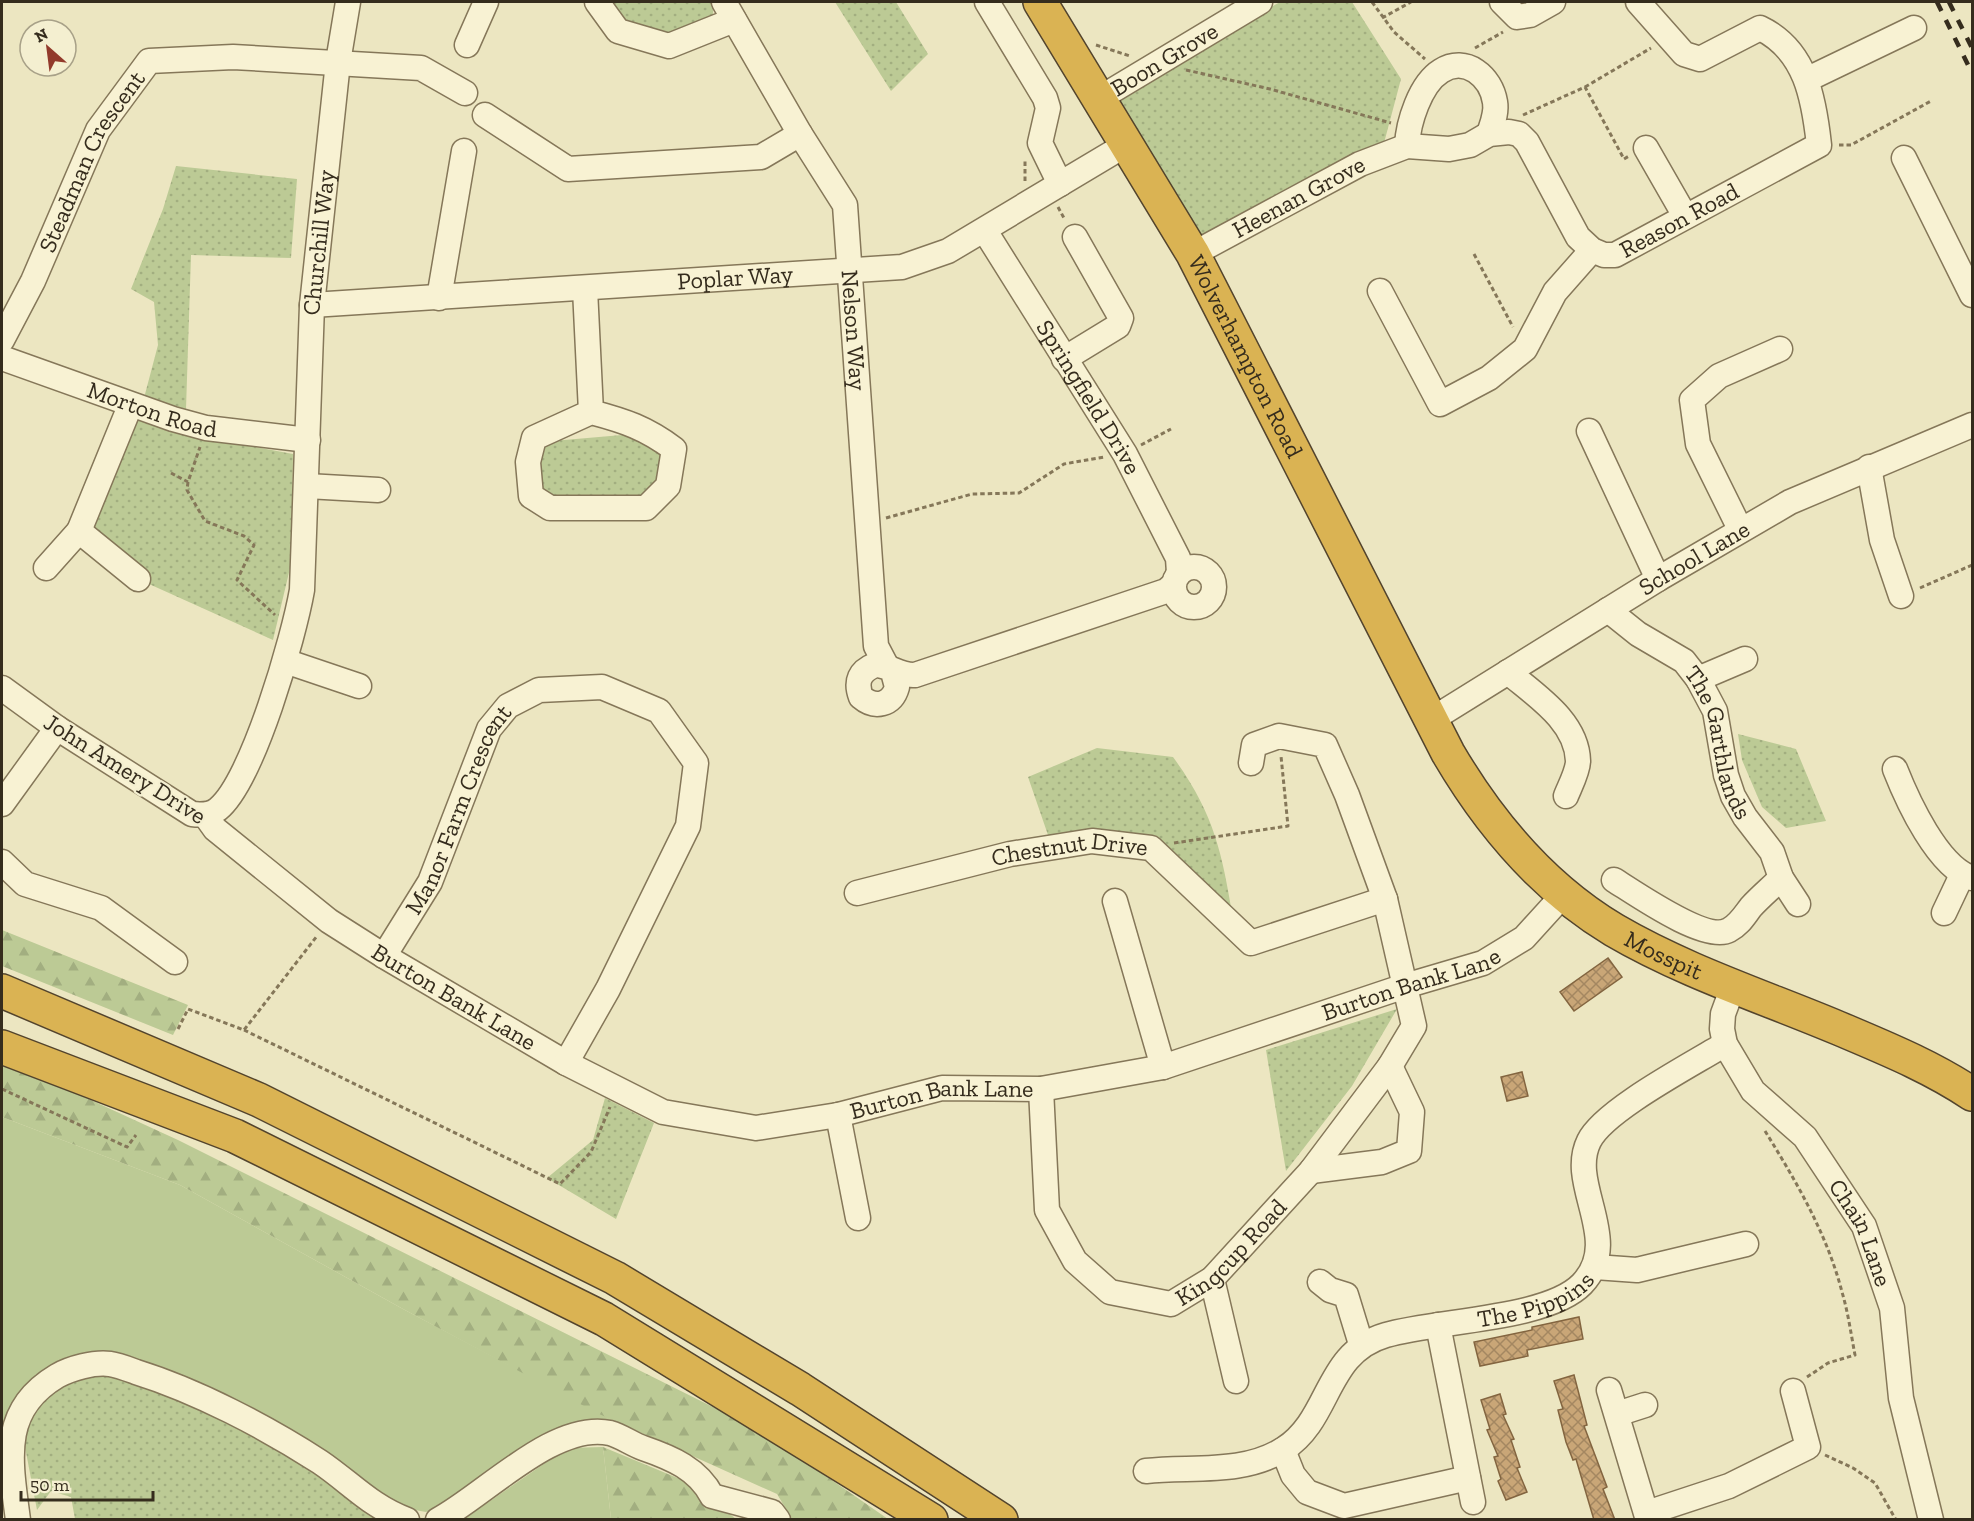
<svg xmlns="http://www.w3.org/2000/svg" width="1974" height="1521" font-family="'Zilla Slab',serif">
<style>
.grass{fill:#bcca95}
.forest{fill:url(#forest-firs)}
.park{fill:url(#park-dots)}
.building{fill:url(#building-cross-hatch);stroke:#836540;stroke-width:1.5}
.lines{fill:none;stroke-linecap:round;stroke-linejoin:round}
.minor-casing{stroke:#857759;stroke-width:27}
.highway-casing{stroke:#53442d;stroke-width:36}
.path{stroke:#857759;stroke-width:3;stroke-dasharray:4.5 3;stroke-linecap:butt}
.minor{stroke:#f8f2d3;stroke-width:24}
.highway{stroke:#dab353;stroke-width:33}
.rail{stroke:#352c1d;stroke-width:4.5;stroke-dasharray:10 10;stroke-linecap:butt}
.labels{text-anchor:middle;stroke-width:4.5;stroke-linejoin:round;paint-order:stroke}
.street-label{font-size:24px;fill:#352c1d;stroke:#f4efd0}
</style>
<defs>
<pattern id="forest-firs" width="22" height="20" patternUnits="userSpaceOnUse" patternTransform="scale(1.5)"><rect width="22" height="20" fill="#bcca95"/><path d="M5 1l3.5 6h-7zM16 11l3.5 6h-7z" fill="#a2ae80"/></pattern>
<pattern id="park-dots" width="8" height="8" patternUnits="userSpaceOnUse" patternTransform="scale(1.5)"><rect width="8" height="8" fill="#bcca95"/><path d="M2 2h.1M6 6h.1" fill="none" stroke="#a2ae80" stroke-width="1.8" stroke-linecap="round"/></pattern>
<pattern id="building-cross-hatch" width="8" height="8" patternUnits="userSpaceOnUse" patternTransform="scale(1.5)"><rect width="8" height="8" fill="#c9a677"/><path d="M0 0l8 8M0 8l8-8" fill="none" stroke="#a48761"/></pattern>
</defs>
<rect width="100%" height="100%" fill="#ece6c1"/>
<!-- grass -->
<path class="grass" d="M2,1117L180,1185L403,1309L615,1421L554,1433L459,1498L426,1512L393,1506L36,1374L2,1433Z
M603,1447L611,1519L452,1520L474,1512L567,1448Z"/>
<!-- forest -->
<path class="forest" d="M2,930L188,1005L173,1035L2,966Z
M2,1064L56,1084L178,1140L761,1431L888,1519H792L777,1494L597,1413L403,1309L180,1185L2,1117Z
M603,1447L692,1484L736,1519H611Z"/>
<!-- park -->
<path class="park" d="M604,2H713V16L664,36L624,25Z
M835,2H896L928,54L891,91Z
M1280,2H1352L1401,79L1384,143L1199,242L1109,100Z
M176,166L297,179L291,258L191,255L186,409L144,398L158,345L154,302L131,289L163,209Z
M129,418L191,435L293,454L291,564L273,640L149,584L88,529Z
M622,435L654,439L667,450L662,479L646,500L550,508L536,490L541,442Z
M1738,734L1796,749L1826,821L1786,828L1762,807L1742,760Z
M1097,748L1173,757C1214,813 1222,852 1233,919L1128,835H1048L1028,777Z
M1397,1009L1352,1086L1286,1171L1266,1050Z
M605,1098L654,1123L616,1219L547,1178L593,1140Z
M118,1353L320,1449L395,1519H75L71,1497L51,1491L37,1510L25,1447L2,1453V1433L36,1374L74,1357Z"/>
<!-- building -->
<path class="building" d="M1608,958L1622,977L1574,1011L1560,992Z
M1522,1072L1528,1096L1507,1101L1501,1077Z
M1579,1317L1583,1339L1527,1350L1528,1356L1480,1366L1474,1342L1532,1330V1327Z
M1574,1375L1587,1425L1584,1426L1607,1487L1603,1489L1615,1520H1594L1576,1459L1573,1460L1566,1442L1558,1410L1563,1409L1554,1381Z
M1500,1394L1506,1414L1503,1415L1514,1439L1511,1440L1520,1467L1517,1468L1527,1492L1506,1500L1498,1481L1501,1479L1494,1457L1498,1456L1487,1430L1490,1429L1481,1400Z"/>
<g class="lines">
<!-- minor casing -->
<g class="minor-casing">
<g id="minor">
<path d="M597,2L618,31L669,46L734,20"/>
<path id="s1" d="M724,2L800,134L845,205L876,646L887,667"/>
<path d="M987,2L1045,98L1048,108L1040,143L1060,184"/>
<path d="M1502,2L1517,17L1530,15L1553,2"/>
<path d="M467,45L486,2"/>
<path d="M1808,79L1914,28"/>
<path id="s2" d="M1100,98L1260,2"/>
<path d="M485,115L568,169L761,157L800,134"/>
<path d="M1407,146C1408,123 1420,84 1441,71C1466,55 1491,77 1495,102C1497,113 1492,124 1489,134"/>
<path d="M1646,148L1685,216"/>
<path d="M1904,158L1972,295"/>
<path id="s3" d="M985,231L1125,454L1178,558L1179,573"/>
<path id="s4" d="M1193,254L1360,164L1407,146L1449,149L1470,145L1489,134L1509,132L1519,134L1527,142L1578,237L1592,250L1604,255H1615L1819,145C1814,99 1806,50 1760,28L1700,59L1684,54L1638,2"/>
<path d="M585,289L591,412L534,438L528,462L531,496L550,508H646L668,486L674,449C646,428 625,421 591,412"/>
<path d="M1380,291L1440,404L1489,378L1525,349L1555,292L1592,250"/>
<path d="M439,298L464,151"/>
<path id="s5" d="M312,305L902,267L948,251L1127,144"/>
<path id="s6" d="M2,340L33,281L98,130L149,61L233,57L421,68L465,93"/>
<path id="s7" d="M2,358L173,419L206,428L308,440"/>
<path d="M1064,359L1118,326L1121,318L1075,237"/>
<path d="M1589,431L1658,579"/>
<path d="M1869,467L1882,540L1901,596"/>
<path d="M307,486L378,490"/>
<path d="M1740,529L1698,444L1692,400L1719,376L1780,349"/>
<path d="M79,531L130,406"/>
<circle cx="1194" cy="587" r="20"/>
<path d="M46,568L79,531L138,579"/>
<path id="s8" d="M1608,610L1638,634L1684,661L1698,679L1715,711L1726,775L1733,796L1745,817L1772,852L1781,878L1798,904"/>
<path d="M285,661L359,686"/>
<path d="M893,672L897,687C892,705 875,709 861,697C855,681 860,671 875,665C890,665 899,676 915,675L1166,591L1173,585"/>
<path d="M1508,672C1535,695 1577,721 1578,761C1578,771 1570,786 1566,796"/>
<path d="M1698,679L1745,659"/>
<path id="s9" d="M2,688L57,728L192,814C201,815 211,815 218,809C253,781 294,636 302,590L312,305L338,62L348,2"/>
<path id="s10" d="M1431,720L1658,579L1790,502L1972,425"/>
<path d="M1895,769C1908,802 1938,867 1972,878"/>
<path d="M2,804L57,728"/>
<path id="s11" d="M205,815L215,829L329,921L384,956L566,1063L663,1112L756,1128L838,1115L942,1088L1041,1089L1163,1067L1405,986L1483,963L1524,938L1564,894"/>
<path d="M2,862L25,884L101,908L175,962"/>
<path d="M1614,880C1635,893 1706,943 1729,930C1739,925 1744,916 1751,907C1760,897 1771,888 1781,878"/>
<path id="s12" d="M857,893L1010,854L1092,841L1151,848L1251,943L1385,899"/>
<path d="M1115,901L1163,1067"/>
<path d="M1944,913L1962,875"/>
<path id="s13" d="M384,956L430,882L489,729L508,706L539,690L602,687L659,711L696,763L688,826L608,989L566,1063"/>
<path id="s14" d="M1734,984L1723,1014L1722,1029L1725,1044L1753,1091L1805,1137L1864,1226L1892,1308L1901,1398L1931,1520"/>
<path id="s15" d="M1041,1089L1047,1210L1075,1261L1110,1292L1171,1304L1212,1279L1311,1171L1390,1066L1414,1026L1385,899L1347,795L1325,745L1279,736L1254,745L1251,763"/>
<path d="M838,1115L858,1218"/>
<path d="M1311,1171L1382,1162L1409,1151L1412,1112L1390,1066"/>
<path d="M1595,1267L1637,1270L1746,1244"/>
<path d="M1212,1279L1236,1381"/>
<path d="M1320,1282L1330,1290L1346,1295L1361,1344"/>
<path d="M1438,1325L1473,1502"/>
<path d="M1609,1390L1648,1520"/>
<path d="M1617,1414L1645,1405"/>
<path d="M1283,1450L1293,1475L1307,1492L1344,1506L1468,1478"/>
<path id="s16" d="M1146,1471C1192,1466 1243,1475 1284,1449C1332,1418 1324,1353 1386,1335C1436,1320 1547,1320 1582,1284C1624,1240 1567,1185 1589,1141C1604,1110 1693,1064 1725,1044"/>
<path d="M1647,1513L1729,1486L1808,1447L1793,1391"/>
<path d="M18,1520C10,1459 0,1410 57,1376C71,1368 94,1362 110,1364C118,1365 128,1369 136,1372C197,1391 266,1427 320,1462C351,1483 370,1506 407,1520"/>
<path d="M438,1520C485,1495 554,1421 610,1433C621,1436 632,1444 643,1448C672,1458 698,1469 712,1496L772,1512L778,1520"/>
</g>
</g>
<!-- highway casing -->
<g class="highway-casing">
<g id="highway">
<path id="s17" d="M1040,2L1193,254L1448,753C1489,823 1544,888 1614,930C1684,971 1764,997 1838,1028C1885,1048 1930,1066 1972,1094"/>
<path d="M2,991L259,1100L615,1278L800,1389L1001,1520"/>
<path d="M2,1047L235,1136L604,1319L931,1520"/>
</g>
</g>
<!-- path -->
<path class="path" d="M1372,2L1394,32L1425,59
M1382,18L1411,2
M1096,45L1130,56
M1475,48L1503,32
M1186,70L1270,89L1391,123
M1585,87L1651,48
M1523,115L1585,87L1624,159L1629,156
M1839,145H1851L1931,101
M1025,181V161
M1058,207L1065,220
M1474,254L1513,327
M1141,445L1171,429
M171,473L188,482L200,447
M188,482L187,490L205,521L244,536L254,545L237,580L275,615
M886,518L972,494L1019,493L1064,464L1104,457
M1920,588L1972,565
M1174,843L1288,826L1281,756
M178,1029L188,1009L244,1030L317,936
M244,1030L560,1184L591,1152L610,1107
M2,1089L127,1147L136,1135
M1765,1131C1796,1181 1827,1234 1842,1292C1848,1312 1851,1334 1855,1355L1828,1363L1807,1377
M1825,1455L1853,1468L1875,1483L1896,1520"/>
<!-- minor -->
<use href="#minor" class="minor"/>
<!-- highway -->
<use href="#highway" class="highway"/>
<!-- rail -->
<path class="rail" d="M1937,2L1972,73
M1949,2L1972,48"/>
</g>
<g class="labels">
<!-- street labels -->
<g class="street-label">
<text dy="8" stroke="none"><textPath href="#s2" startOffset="75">Boon Grove</textPath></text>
<text dy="8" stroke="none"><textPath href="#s6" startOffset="200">Steadman Crescent</textPath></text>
<text dy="8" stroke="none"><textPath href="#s4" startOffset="120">Heenan Grove</textPath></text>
<text dy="8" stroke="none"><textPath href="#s4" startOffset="591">Reason Road</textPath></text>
<text dy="8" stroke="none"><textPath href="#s9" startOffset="840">Churchill Way</textPath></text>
<text dy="8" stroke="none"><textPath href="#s5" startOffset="424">Poplar Way</textPath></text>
<text dy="8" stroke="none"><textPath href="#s1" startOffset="362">Nelson Way</textPath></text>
<text dy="8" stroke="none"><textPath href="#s17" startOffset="410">Wolverhampton Road</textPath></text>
<text dy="8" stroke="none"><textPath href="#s3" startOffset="196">Springfield Drive</textPath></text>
<text dy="8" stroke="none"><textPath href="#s7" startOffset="159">Morton Road</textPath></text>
<text dy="8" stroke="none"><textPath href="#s10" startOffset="309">School Lane</textPath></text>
<text dy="8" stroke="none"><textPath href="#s8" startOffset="182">The Garthlands</textPath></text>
<text transform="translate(125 769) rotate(32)" y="8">John Amery Drive</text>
<text dy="8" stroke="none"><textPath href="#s13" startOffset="165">Manor Farm Crescent</textPath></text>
<text dy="8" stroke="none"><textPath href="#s12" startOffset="218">Chestnut Drive</textPath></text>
<text dy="8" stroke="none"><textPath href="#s17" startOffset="1156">Mosspit</textPath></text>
<text dy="8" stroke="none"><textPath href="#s11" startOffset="1318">Burton Bank Lane</textPath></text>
<text dy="8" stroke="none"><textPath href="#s11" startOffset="310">Burton Bank Lane</textPath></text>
<text dy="8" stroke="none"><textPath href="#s11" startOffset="832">Burton Bank Lane</textPath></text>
<text dy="8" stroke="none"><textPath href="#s14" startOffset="298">Chain Lane</textPath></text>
<text dy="8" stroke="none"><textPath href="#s15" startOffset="368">Kingcup Road</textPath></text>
<text dy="8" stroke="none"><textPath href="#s16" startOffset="453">The Pippins</textPath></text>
</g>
</g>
<!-- border -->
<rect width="1974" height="1521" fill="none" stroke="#352c1d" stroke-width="6"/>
<!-- north arrow -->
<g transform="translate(48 48) rotate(332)"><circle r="28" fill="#f4efd0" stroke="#a8a188" stroke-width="1.5"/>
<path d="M0-4.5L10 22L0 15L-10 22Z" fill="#923a2b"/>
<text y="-9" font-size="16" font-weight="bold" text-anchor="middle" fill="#352c1d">N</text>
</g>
<!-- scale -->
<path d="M21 1491v9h132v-9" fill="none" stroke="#352c1d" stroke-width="3"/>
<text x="30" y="1491" font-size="18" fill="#352c1d" stroke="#f4efd0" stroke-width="4.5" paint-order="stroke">50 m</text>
</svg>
